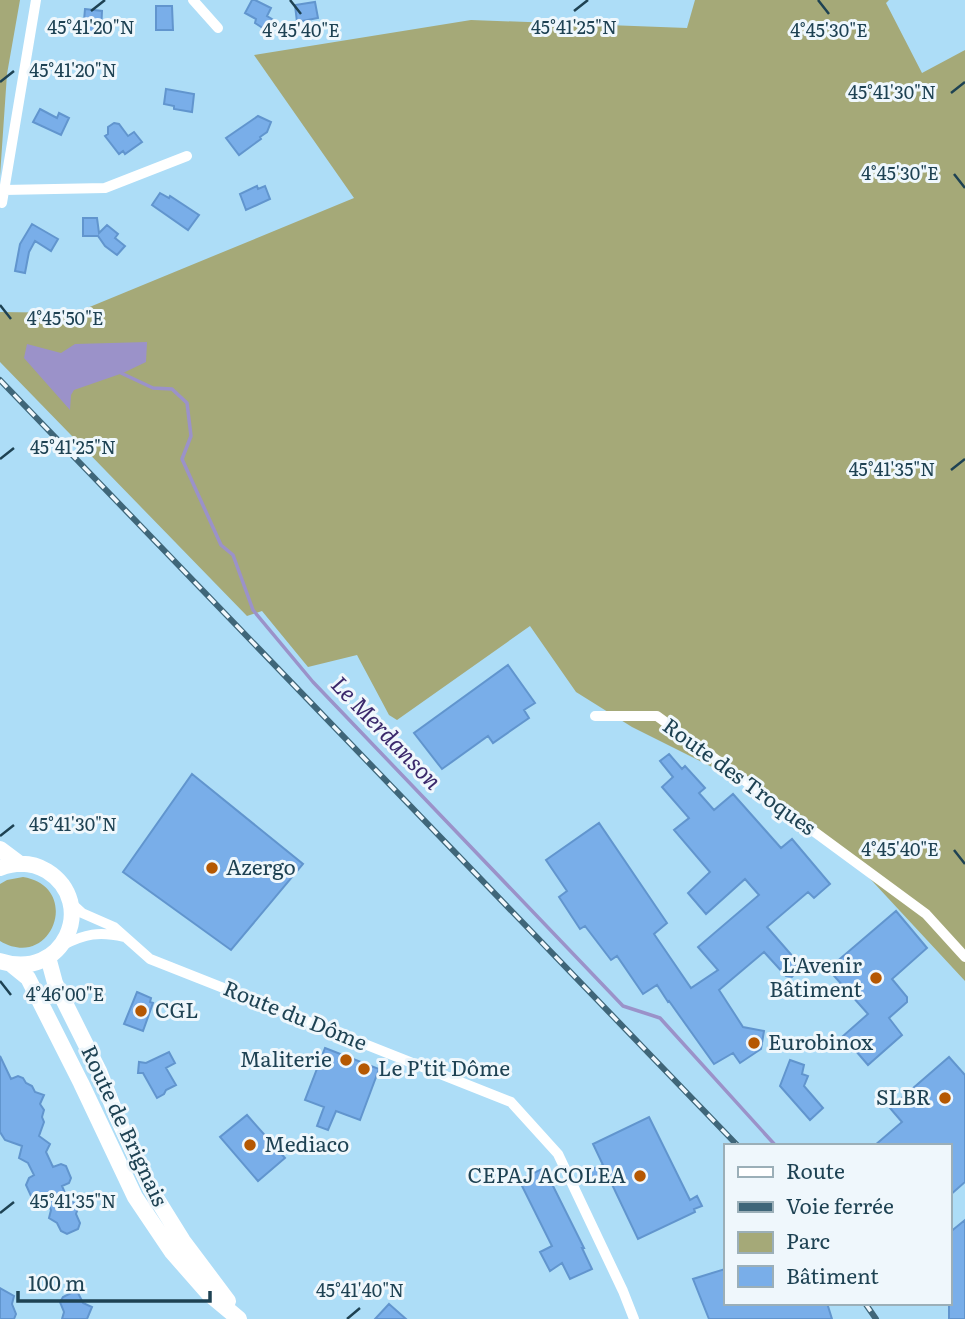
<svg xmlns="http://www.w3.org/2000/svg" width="965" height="1319" font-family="Literata,serif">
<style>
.green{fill:#a5a978}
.water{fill:#9b92c9}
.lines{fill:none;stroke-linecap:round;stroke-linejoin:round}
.stream{stroke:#9b92c9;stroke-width:3.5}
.building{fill:#79aee9;stroke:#6195ce;stroke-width:2}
.minor{stroke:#fff;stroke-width:10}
.primary{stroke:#fff;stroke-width:16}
.rail-casing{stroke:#3f6679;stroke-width:6}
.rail{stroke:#eff7fc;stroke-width:3.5;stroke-dasharray:10;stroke-linecap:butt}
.ticks{fill:none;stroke:#1e4253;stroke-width:2.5}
.poi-dot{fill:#b55802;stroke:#eff7fc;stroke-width:2.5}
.labels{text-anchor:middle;stroke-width:6;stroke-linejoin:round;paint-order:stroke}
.street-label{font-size:21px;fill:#1e4253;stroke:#eff7fc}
.poi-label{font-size:21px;fill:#1e4253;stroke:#eff7fc;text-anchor:start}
.water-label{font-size:23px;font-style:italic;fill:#3b296c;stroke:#eff7fc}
.ticks-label{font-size:18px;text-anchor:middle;fill:#1e4253;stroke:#eff7fc;stroke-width:6;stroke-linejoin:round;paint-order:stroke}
</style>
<rect width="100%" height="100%" fill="#adddf7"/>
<!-- green -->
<path class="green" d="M0,0H20L7,74L0,176Z
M695,0H889L886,3L922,73L965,50V981L848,855L790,806L632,727L576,692L530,626L397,720L389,715L357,655L308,667L262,611L247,616L0,362V312L75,313L354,198L254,55L471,20L687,28Z
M23,877C83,887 52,972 0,941V884L7,880Z"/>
<!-- water -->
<path class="water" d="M147,342L146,362L123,373L74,390L71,395L70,410L24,358L27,344L61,353L75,344Z"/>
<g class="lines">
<!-- stream -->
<path class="stream" d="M121,373L153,388L172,389L187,403L191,436L182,459L221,545L233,555L253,610L313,682L623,1006L660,1018L776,1146"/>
</g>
<!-- building -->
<path class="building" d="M252,0H255L271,8L267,16L272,19L266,30L255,23L256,19L245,13Z
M315,2L318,18L297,22L295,5Z
M156,6H172L173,30H156Z
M85,9L102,11L101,33L83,32Z
M166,89L194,94L192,112L174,109V106L164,104Z
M40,109L57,118L59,113L69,118L61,135L33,122Z
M258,116L271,122L267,132L260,137L261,139L239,155L226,138Z
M114,123L119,124L128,136L134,132L142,142L125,154L123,151L119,154L105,136L108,134V127Z
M257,186L258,189L265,186L270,199L246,210L240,194Z
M160,193L169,198L170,196L199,215L188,230L152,205Z
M83,218H97L99,233L107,225L118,234L115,238L125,246L117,255L105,246L98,236H83Z
M32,224L58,239L51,251L35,241L29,252L25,273L15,271L20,244Z
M508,665L535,703L524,710L529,718L493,743L488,736L442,769L414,733Z
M669,754L682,769L685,766L705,788L699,793L714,810L733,794L781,848L792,839L830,884L814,898L808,892L767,927L801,966L794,965L795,973L792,977L786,976L764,952L719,990L743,1027L764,1031L761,1049L740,1063L733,1053L714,1064L669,1001L668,1002L657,985L643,994L617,956L611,960L585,926L580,929L559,897L567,891L546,860L599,823L667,923L654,934L691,988L718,970L698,947L759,895L745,879L706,914L688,893L710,872L674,830L689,818L662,787L673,777L660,761Z
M192,774L303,864L231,950L123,872Z
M896,911L927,948L892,979L907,997V1002L889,1018L902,1035L868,1065L843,1036L868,1014L828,969Z
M137,992L151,998L150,1002L153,1003L143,1031L124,1024Z
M325,1048L379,1069L360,1120L336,1111L328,1130L317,1126L324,1107L305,1100Z
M169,1052L175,1063L166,1068L176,1085L166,1090L164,1094L157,1098L143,1073H138L139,1062L146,1063Z
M0,1056L11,1079L18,1076L23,1078L26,1083L32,1086L35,1092L44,1095L40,1104L44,1110L42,1117L44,1122L39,1136L50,1144L46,1152L53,1167L61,1164L66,1166L71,1178L69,1183L62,1186L68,1200L79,1205L76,1214L80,1223L78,1229L67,1234L61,1231L57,1223L49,1218L51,1210L44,1195L37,1198L31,1196L26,1185L29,1178L34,1175L28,1163L19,1158L22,1146L5,1140L0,1132Z
M949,1057L965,1075V1182L949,1196V1146H874L902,1122L890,1108Z
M790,1060L804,1065L802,1074L808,1076L804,1086L823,1108L810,1120L780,1086Z
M247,1115L285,1158L258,1181L220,1137Z
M649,1117L690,1200L697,1196L702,1206L694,1209L695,1212L638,1239L608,1176L591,1184L585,1172L603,1165L593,1144Z
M544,1168L584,1248H582L592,1269L570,1279L562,1263L550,1271L540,1252L552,1246L519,1180Z
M965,1220V1319H949V1233Z
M725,1269V1303H827L832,1319H709L693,1279Z
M0,1288L14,1296L12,1304L16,1314L14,1319H0Z
M73,1292L78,1293L83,1303L92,1307L87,1319H62L64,1312L60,1302L63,1297Z
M389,1304L406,1319H375Z"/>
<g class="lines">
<!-- minor -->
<path class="minor" d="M193,0L218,28
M4,190L105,188L187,156
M2,203L36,0
M595,716H657L926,914L965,957
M70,902L82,913L114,927L150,959L511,1102L558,1154L623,1291L634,1319
M63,945C85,934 99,931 124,937"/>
<!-- primary -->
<path class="primary" d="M0,849L20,864
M0,868C16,862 32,862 47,871C98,903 64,982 0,961
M48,957L55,983L99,1071L117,1117L150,1188L183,1241L228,1301
M12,965L28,978L81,1083L135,1197L172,1252L208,1293L239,1319"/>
<!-- rail casing -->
<g class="rail-casing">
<path id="rail" d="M0,380L738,1146
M865,1303L876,1319"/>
</g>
<!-- rail -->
<use href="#rail" class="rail"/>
</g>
<!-- ticks -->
<path class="ticks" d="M290,0L301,14M818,0L829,14M91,11L105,0M574,11L588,0M0,82L14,71M951,93L965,82M954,174L965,188M0,305L11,319M0,459L14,448M951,470L965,459M0,836L14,825M954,850L965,864M0,981L11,995M0,1213L14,1202M347,1319L360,1308"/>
<!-- markers -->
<g class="poi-dot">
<circle cx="212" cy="868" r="7"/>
<circle cx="876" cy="978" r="7"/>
<circle cx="141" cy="1011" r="7"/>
<circle cx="754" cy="1043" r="7"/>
<circle cx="346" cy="1060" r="7"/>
<circle cx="364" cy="1069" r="7"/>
<circle cx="945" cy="1098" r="7"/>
<circle cx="250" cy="1145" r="7"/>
<circle cx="640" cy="1176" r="7"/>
</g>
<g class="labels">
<!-- street labels -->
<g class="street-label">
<text transform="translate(739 777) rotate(36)" y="7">Route des Troques</text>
<text transform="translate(295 1016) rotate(22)" y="7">Route du Dôme</text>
<text transform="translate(124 1126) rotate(65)" y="7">Route de Brignais</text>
</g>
<!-- poi labels -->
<g class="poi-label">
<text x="226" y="875">Azergo</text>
<text x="862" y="973" text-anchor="end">L'Avenir<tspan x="862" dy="24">Bâtiment</tspan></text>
<text x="155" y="1018">CGL</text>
<text x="768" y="1050">Eurobinox</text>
<text x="332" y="1067" text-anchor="end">Maliterie</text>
<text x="378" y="1076">Le P'tit Dôme</text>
<text x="931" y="1105" text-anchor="end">SLBR</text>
<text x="264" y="1152">Mediaco</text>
<text x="626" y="1183" text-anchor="end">CEPAJ ACOLEA</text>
</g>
<!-- water labels -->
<g class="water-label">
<text transform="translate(386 733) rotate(46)" y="8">Le Merdanson</text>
</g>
</g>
<g class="ticks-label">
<text x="91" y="34">45°41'20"N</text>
<text x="574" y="34">45°41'25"N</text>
<text x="301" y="37">4°45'40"E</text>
<text x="829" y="37">4°45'30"E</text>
<text x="73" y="77">45°41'20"N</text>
<text x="892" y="99">45°41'30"N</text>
<text x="900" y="180">4°45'30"E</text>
<text x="65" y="325">4°45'50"E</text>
<text x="73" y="454">45°41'25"N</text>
<text x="892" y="476">45°41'35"N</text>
<text x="73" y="831">45°41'30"N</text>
<text x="900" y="856">4°45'40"E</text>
<text x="65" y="1001">4°46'00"E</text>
<text x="73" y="1208">45°41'35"N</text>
<text x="360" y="1297">45°41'40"N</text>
</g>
<!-- legend -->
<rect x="724" y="1144" width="228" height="161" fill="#eff7fc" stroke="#9bafb8" stroke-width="2"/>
<rect x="738" y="1167" width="35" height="10" fill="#ffffff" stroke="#9bafb8" stroke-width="2"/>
<text x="786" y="1179" font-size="21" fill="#1e4253">Route</text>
<rect x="738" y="1202" width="35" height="10" fill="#3f6679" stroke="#9bafb8" stroke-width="2"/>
<text x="786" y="1214" font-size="21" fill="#1e4253">Voie ferrée</text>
<rect x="738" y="1232" width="35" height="21" fill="#a5a978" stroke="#9bafb8" stroke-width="2"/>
<text x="786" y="1249" font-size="21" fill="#1e4253">Parc</text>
<rect x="738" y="1266" width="35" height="21" fill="#79aee9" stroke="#9bafb8" stroke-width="2"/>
<text x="786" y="1284" font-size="21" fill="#1e4253">Bâtiment</text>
<!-- scale -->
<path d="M18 1291v10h192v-10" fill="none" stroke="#1e4253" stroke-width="3.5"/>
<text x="28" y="1291" font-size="21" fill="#1e4253" stroke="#eff7fc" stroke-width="5" paint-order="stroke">100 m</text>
</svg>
